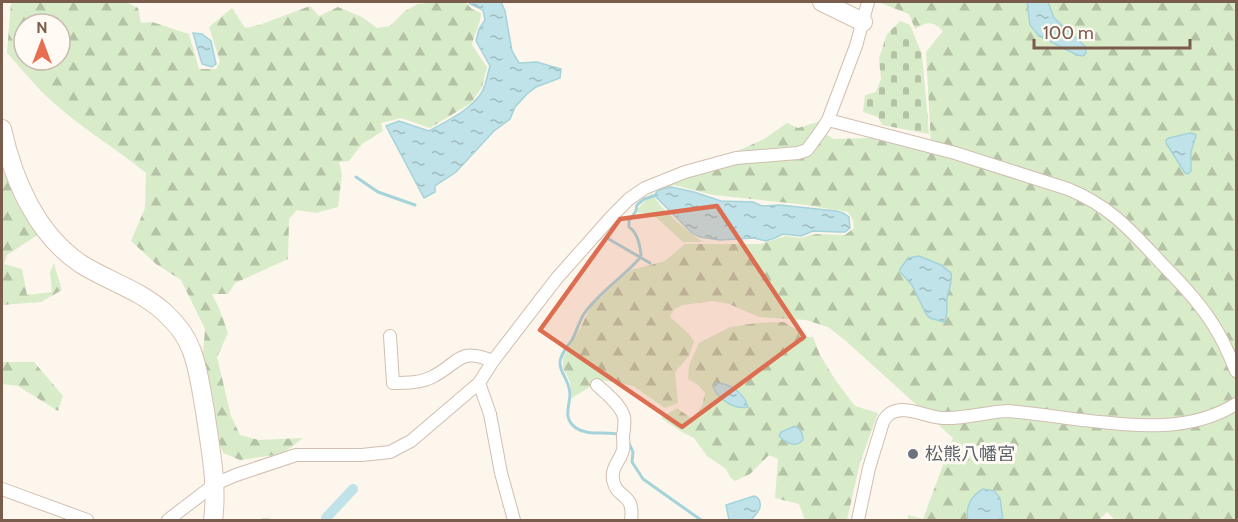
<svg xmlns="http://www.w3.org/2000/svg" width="1238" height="522" font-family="Cabin,'Noto Sans JP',sans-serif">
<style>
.green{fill:#d8ecc9}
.forest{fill:url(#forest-firs);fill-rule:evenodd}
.cemetery{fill:url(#cemetery-stones)}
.water{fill:url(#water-ripples);stroke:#a5d3da;stroke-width:1.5}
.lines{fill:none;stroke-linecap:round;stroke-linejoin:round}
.stream{stroke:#a5d3da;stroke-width:3}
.canal{stroke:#bfe3e8;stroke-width:10}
.street-casing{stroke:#d1beb0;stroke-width:14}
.secondary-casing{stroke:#d6c0b0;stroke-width:20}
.street{stroke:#fff;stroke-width:12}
.secondary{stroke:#fff;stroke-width:18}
.marked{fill:#dc6d51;fill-opacity:0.2;stroke:#dc6d51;stroke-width:4.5;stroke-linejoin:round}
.worship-dot{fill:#6b7280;stroke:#fffaf3;stroke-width:2}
.labels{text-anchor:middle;stroke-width:6;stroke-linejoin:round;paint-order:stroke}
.worship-label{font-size:18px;fill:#5b616d;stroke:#fffaf3;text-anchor:start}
</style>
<defs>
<pattern id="forest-firs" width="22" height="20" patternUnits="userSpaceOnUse" patternTransform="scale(1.5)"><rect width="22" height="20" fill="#d8ecc9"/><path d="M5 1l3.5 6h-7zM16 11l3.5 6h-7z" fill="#b4c2a5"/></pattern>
<pattern id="cemetery-stones" width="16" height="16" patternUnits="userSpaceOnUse" patternTransform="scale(1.5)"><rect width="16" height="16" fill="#d8ecc9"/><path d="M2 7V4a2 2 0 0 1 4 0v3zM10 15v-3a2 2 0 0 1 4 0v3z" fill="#b4c2a5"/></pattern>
<pattern id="water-ripples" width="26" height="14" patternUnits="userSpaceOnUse" patternTransform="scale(1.5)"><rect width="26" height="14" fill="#bfe3e8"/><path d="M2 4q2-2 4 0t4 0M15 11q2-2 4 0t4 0" fill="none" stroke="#a0bbbe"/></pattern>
</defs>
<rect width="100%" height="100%" fill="#fdf6ec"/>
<!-- green -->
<path class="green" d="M652,193C659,208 688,232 703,242H683L658,219L649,213H638V209Z"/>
<!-- forest -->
<path class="forest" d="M11,2H126L138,8L141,23L152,22L189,34L199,69H216L220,62L209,27L232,8L245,28L259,25L310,6L319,16L338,7L362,17L377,28L390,26L405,11L418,4L439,2H465L472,9L481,13C481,24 474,34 472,45L487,67L482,87L471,103L430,128L401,118L381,123L383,131L362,144L349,161L339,162L342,174L338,207L316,213L297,210L289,219L288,259L235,283L228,294H212L219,308L228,333L217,357L231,416L240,435L259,440L303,438L282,454L240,460L223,453L210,415L203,353L205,329L181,280L156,264L131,241L145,208L146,173C114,147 75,124 45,95C32,82 20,67 7,53ZM24,24H60V60H24Z
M878,2H1027V7L1070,31L1054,18L1048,2H1236V520H1115L1107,512L1099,520H1003L1000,498L966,516L968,520H908V515L923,519L953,438L846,341L828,327L806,320L759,317L729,304L713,301L683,305L674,309L670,317L689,334L694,341L689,356L675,372L678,403L665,408L633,386L601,380L572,398L570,382L563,368V358L580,329L591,306L631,270L665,261L685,244H761L785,236L800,238L816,234L845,235L854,228L853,220L848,212L799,204L713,195L674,185L656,190L660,186L764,139L787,123L798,128L821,121L820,131L834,139L899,137L931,145L926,52L943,31C933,21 927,21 915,29L909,14ZM1196,140L1191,152V170L1178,163L1166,143ZM902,275L952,278C951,286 947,294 946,302C946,310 948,315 944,322L926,314L912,285Z
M2,151L39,234L7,255L4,264L22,269L27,295L52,292L50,272L54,264L62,290L41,302L2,305Z
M784,322L798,331L800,337H813L820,355L836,381L855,406L878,413L860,463L847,520H805L799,504L775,498L778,459L769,455L750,474L735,481L730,477L726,469L707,456L694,438L682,432L661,418L677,408L692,419L702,406L705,393L698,385L688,379L689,365L699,343L730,327L757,323Z
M2,362H34L63,396L58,411L18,386L2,384Z"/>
<!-- cemetery -->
<path class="cemetery" d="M900,21L910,25L922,54L929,134L882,125L878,117L863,112L865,95L876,92L881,79L879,58L887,34Z"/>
<!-- water -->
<path class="water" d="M469,2H501L505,11L512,51L519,63L537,62L561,69L560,78L536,87L527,94L515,107L510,119L494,131L456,172L435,186V192L424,198L386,126L399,121L429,131C447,121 479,106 485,85C487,79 488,72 490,66L476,41L479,29L485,20L483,10L470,4Z
M1027,2H1048L1054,18L1085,46L1086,53L1083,56L1077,55L1039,36L1030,25Z
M193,33L202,34L211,41L216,64L212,67L202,64Z
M1190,133L1195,134L1196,136L1191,152V171L1188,174L1185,173L1166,143V140L1169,138Z
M671,187L694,192L721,201L753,202L762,206L780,205L836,211L843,213L849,217L850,228L845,232H838L813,231L801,236L783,234L775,238L766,241L754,238L720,240L700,237L692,233L656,197L655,194L659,190Z
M919,256L941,265L951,273C953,283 948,289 947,298C946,307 949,314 944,322L930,318L926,314L912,285L900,272V269L908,258Z
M716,383C730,383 744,393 748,407C735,410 717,399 713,386Z
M795,426C801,429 803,433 803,440C795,448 786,443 779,436L781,432Z
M983,489L994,491L1000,498L1003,520H968C965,507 971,496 983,489Z
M754,496L758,498C764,507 757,513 751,520H729L726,505Z"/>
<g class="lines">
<!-- stream -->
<path class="stream" d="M356,177L378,192L415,205
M607,238L650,263
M641,255C640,245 638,233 629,227V221L636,211L637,205L644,199L657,195
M621,435C607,430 589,437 576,428C563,419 569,408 570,395C570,381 561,375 560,364C559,356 568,346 572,340C577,331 580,318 586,311C601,291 622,278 639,259
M628,441L633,452L632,462L643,479L701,520
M262,520H269"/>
<!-- canal -->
<path class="canal" d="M326,518L353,489"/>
<!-- street casing -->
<g class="street-casing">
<path id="street" d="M828,120L955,153L1068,189C1112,207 1132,232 1164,266C1182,284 1200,303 1214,326C1223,340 1230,356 1236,371
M390,336L393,383C406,383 422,383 434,376C460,362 459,347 493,361
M479,383L490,414L501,473L514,520
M597,385C606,393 621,405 624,417C625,422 624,430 623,436C623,440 624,446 623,450C620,461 611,467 613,480C617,500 635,492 631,520
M2,489L87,520
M168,520L215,484L236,475L296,455H362L390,452L411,441L479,383L493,361L557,278L613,215L629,199L645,188L685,172L736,158L798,153L807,150L823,128L828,120L856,46L868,2
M858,520L869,468L883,422C887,414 892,411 902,410C915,410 929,417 943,418C965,419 986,412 1008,411C1033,413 1058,417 1082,420C1135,426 1190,433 1236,404"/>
</g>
<!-- secondary casing -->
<g class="secondary-casing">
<path id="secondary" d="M822,2L863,22
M2,129C13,179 36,234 81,264C108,281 140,290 164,312C175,322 186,335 191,349C199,369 201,390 205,411C210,447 218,484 213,520"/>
</g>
<!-- street -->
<use href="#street" class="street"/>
<!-- secondary -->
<use href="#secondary" class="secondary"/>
</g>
<!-- marked area -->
<path class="marked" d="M717,206L804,337L682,427L540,330L620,219Z"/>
<!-- markers -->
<circle class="worship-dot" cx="913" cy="454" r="6"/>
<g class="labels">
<!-- worship labels -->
<g class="worship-label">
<text x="925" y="460">松熊八幡宮</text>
</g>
</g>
<!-- border -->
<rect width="1238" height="522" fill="none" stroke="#7a5c4d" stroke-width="6"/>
<!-- north arrow -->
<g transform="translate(42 42)"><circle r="28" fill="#fffaf3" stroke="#cabbb1" stroke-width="1.5"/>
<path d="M0-4.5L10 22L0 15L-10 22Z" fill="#e76f51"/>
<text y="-9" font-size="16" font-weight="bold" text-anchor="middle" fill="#7a5c4d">N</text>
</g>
<!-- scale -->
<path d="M1034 39v9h156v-9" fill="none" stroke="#7a5c4d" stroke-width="3"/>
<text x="1043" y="39" font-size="18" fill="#7a5c4d" stroke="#fffaf3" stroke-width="4.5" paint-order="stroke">100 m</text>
</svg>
